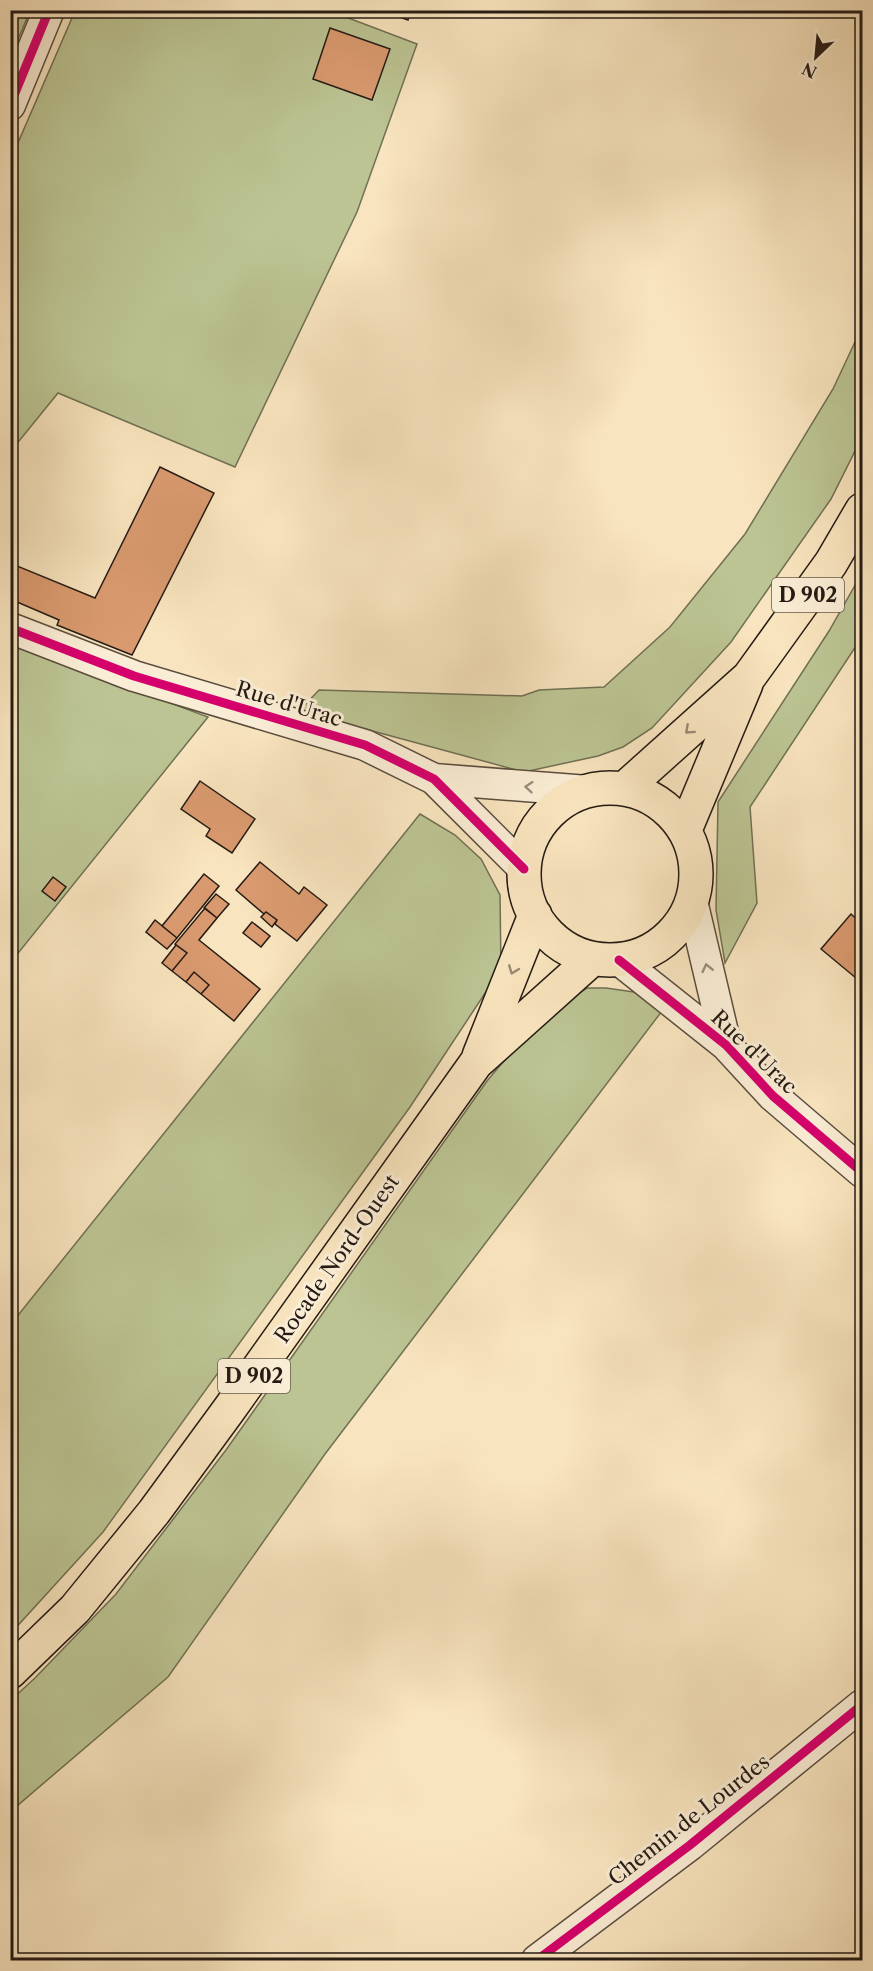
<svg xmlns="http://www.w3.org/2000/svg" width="873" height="1971" font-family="'Libre Caslon Text',serif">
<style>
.green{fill:#bcc493;stroke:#707054;stroke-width:1.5}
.building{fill:#da9a6f;stroke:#251b14;stroke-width:1.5}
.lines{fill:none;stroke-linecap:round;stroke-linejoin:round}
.minor-casing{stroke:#5a4d3e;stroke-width:33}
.major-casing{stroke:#251b14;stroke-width:36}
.minor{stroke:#faedd5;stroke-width:30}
.major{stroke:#f8e4be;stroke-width:33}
.cycleway-casing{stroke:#faedd5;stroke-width:13}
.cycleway{stroke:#d6006c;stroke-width:9}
.oneway{stroke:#998a72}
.oneway2{stroke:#9a8e7e}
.labels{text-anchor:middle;stroke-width:6;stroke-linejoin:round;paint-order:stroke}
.shield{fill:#faedd5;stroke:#655a4e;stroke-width:1.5}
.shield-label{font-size:20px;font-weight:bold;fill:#251b14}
.street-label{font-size:21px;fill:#251b14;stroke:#faedd5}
</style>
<rect width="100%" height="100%" fill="#f8e4be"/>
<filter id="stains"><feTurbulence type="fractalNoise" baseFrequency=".00333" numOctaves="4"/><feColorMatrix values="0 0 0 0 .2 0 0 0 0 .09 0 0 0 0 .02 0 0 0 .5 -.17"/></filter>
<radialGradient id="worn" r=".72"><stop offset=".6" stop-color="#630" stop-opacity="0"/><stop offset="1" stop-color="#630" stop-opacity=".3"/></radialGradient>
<!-- green -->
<path class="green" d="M11,10L30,11L11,56L10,11Z
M75,11H330L417,44L357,212L235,467L58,393L11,451V159Z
M862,327V437L831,499L731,642L652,728L623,747L598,756L524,772L299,711L319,690L522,696L539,690L604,687L670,627L745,534L833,389Z
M862,573V637L750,807L757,903L725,963L716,910L718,802L829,631Z
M10,643L208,717L11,962Z
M420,814L455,835L481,859L500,895L501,969L410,1107L103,1532L11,1633V1324Z
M587,988H606L634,992L662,1011L325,1454L168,1677L11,1811V1700L35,1678L116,1594L226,1450L487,1081L503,1062L566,1001Z"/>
<!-- building -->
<path class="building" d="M379,10H411L408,20Z
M330,28L390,49L372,100L313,79Z
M160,467L214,493L132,655L57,625L59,620L10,599V563L95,598Z
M200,781L255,819L232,853L206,836L210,829L181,809Z
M260,862L299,894L304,887L327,905L297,941L275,924L277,920L266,912L264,914L236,890Z
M204,874L219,886L177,938L162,926Z
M53,877L66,887L55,901L42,891Z
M216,894L229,904L217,918L204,908Z
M205,908L217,918L199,940L260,989L234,1021L201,994L209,985L194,972L186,982L172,971L187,953L175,944Z
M266,912L277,920L272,927L261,917Z
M851,914L862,924V983L821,949Z
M155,920L177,938L167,949L146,932Z
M252,922L270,936L261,947L243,933Z
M176,945L187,953L172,971L162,963Z
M194,972L209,985L201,994L186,982Z"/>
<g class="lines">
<!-- minor casing -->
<g class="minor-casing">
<path id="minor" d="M10,105L49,10
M10,628L134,676L365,745L434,779L524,869
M434,779L588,791
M692,901L726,1045
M619,960L726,1045L773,1096L862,1172
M537,1960L690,1845L862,1705"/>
</g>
<!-- major casing -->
<g class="major-casing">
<path id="major" d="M524 874a86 86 0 1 1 172 0a86 86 0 1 1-172 0Z
M624,789L749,677L831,563L862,510
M685,830L746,684
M479,1056L535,915
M10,1672L75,1609L154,1512L228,1411L476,1063L592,959"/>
</g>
<!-- minor -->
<use href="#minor" class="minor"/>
<!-- major -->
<use href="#major" class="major"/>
<!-- cycleway casing -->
<g class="cycleway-casing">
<path id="cycleway" d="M10,105L49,10
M10,628L134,676L365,745L434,779L524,869
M619,960L726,1045L773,1096L862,1172
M537,1960L690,1845L862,1705"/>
</g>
<!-- cycleway -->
<use href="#cycleway" class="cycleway"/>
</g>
<!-- one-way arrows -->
<defs><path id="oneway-chevron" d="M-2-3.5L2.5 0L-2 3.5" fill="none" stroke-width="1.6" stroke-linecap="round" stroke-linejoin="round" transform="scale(1.5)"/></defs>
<g class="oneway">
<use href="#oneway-chevron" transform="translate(689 730) rotate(138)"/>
<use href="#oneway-chevron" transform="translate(513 970) rotate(111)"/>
</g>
<g class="oneway2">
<use href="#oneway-chevron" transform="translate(529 787) rotate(-175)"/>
<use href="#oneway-chevron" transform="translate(707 968) rotate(-103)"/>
</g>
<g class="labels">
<!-- shield labels -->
<g class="shield">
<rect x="772" y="578" width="72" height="34" rx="4.5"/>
<rect x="218" y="1359" width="72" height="34" rx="4.5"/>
</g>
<g class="shield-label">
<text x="808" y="602">D 902</text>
<text x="254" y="1383">D 902</text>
</g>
<!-- street labels -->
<g class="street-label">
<text transform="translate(289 704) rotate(17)" y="7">Rue d'Urac</text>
<text transform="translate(754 1052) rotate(44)" y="7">Rue d'Urac</text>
<text transform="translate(337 1259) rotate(-55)" y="7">Rocade Nord-Ouest</text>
<text transform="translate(689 1820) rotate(-38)" y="7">Chemin de Lourdes</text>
</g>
</g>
<!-- margin -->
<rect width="873" height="1971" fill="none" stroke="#f8e4be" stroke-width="36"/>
<rect x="12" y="12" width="849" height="1947" fill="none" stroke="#251b14" stroke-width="3"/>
<rect x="18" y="18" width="837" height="1935" fill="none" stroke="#251b14" stroke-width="1.5"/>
<!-- north arrow -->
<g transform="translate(816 57) rotate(206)" stroke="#faedd5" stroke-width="4.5" paint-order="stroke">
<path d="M0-4.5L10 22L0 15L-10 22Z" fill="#251b14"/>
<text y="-9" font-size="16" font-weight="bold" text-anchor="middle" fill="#251b14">N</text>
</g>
<rect width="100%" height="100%" filter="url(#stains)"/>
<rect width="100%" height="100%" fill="url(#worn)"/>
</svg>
